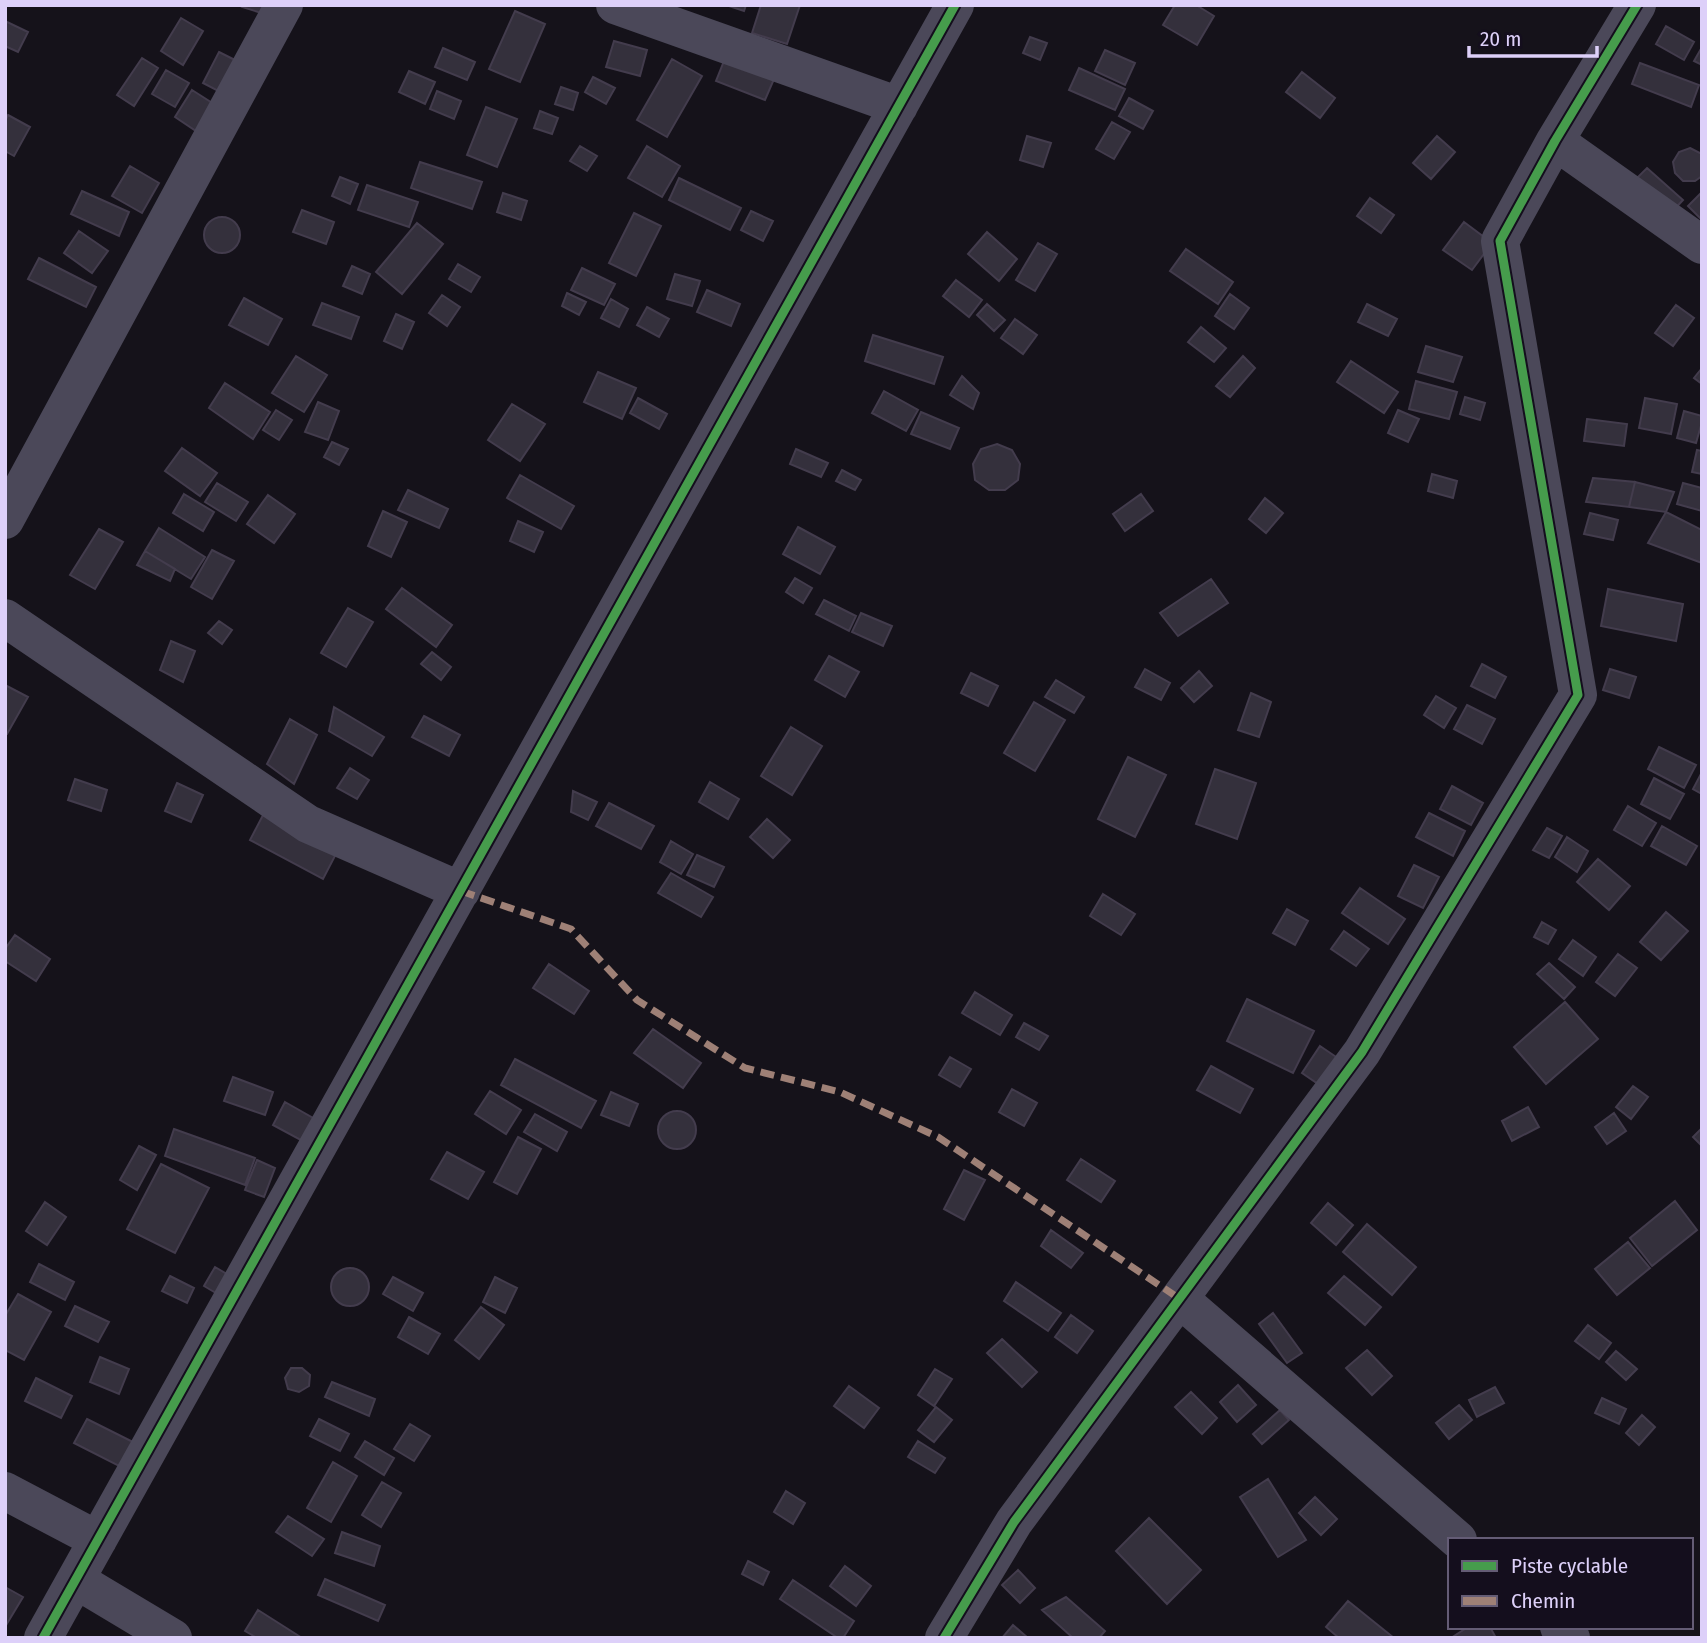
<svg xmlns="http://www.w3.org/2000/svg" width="1707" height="1643" font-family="'Fira Sans Condensed',sans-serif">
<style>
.building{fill:#34303c;stroke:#433c4d;stroke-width:2}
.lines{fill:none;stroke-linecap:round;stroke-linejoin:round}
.minor{stroke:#4b4859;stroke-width:38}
.quiet{stroke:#9e8076;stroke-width:7;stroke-dasharray:14 7;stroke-linecap:butt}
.cycleway-casing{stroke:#140e1d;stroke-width:13}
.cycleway{stroke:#469c4c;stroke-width:9}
</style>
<rect width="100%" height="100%" fill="#15121a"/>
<!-- building -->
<path class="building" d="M243,5H271L268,15L242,7Z
M726,5H746L744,11Z
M761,5H800L787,44L752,33Z
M1175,5H1196L1214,16L1197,45L1163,25Z
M515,11L545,24L520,82L489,69Z
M181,18L203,31L183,65L161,51Z
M5,21L28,32L18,52L5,46Z
M1666,26L1694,42L1684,60L1656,44Z
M1030,37L1047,43L1040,60L1023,53Z
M614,41L647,50L640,76L606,67Z
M1702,47V65L1694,61Z
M443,48L475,62L467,80L435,67Z
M1105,50L1135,63L1125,85L1095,71Z
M219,52L243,64L226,95L203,83Z
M142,58L158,68L134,106L117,95Z
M672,59L702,76L667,137L637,120Z
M724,61L774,79L765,100L716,81Z
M1640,63L1699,85L1691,107L1632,84Z
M1079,68L1125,89L1115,110L1069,90Z
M166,70L189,83L175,107L152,94Z
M409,71L435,82L425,104L399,92Z
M1302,72L1335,98L1320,118L1286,92Z
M593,77L615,88L606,104L585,92Z
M561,87L578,93L573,110L555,104Z
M192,90L217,106L199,133L175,117Z
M437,91L461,101L454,119L430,109Z
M1129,98L1153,111L1143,129L1119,116Z
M486,107L517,119L497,167L467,155Z
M540,111L558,118L552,134L534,128Z
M8,115L30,127L14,156L5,151V121Z
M1112,122L1130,132L1114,159L1096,149Z
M1027,136L1051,143L1043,167L1020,160Z
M1437,136L1455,152L1431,179L1413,163Z
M580,146L597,156L587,171L570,161Z
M647,146L680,166L662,197L628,178Z
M1690,148L1702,154V176L1695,181H1683L1675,173L1673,162L1679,152Z
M420,162L482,182L472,209L411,188Z
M130,166L159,183L142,213L112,196Z
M1647,168L1683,200L1671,213L1634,181Z
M340,177L358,184L350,204L332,196Z
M679,178L741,208L730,230L669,200Z
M367,185L418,202L409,227L358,210Z
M82,191L129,212L119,236L71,214Z
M1702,192V220L1688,206Z
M503,193L527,201L521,220L497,212Z
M1370,198L1394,215L1381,233L1357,216Z
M302,210L334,222L326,244L293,232Z
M751,211L773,221L763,241L741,230Z
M634,213L661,226L636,276L609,263Z
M204 235a18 18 0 1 1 36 0a18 18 0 1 1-36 0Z
M1464,222L1492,243L1472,270L1443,250Z
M417,223L443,244L402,294L376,272Z
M79,231L108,251L92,273L64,253Z
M987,232L1017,259L999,281L968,254Z
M1038,243L1057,254L1035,291L1016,280Z
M1186,249L1233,282L1218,304L1170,271Z
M39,258L96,287L86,307L28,279Z
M458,264L480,277L471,292L449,279Z
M352,266L370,274L362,294L343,286Z
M582,268L615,284L604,305L571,290Z
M675,274L700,281L692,306L667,299Z
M956,280L982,300L969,317L943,296Z
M707,290L740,304L731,326L697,312Z
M567,293L586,302L579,315L562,306Z
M1230,294L1249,308L1234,329L1215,316Z
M442,295L460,307L447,326L429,313Z
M244,298L282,319L268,345L229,325Z
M611,299L628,309L619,327L601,318Z
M322,303L359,317L351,339L313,325Z
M987,304L1005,320L994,331L977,315Z
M1367,304L1397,319L1388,336L1358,322Z
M1676,305L1694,318L1673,346L1655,333Z
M647,307L669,319L659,337L637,325Z
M396,314L414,322L402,349L384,341Z
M1015,319L1037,335L1023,354L1001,338Z
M1201,327L1226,348L1214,362L1188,342Z
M873,335L943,357L934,384L865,361Z
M1426,346L1462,357L1453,382L1418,372Z
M296,356L327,375L304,412L272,393Z
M1243,356L1255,368L1230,397L1216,386Z
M1351,361L1398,392L1384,413L1337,382Z
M1702,368V384L1694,378Z
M598,372L636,388L622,419L584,402Z
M962,376L979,393L973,409L950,395Z
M1416,381L1457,392L1449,419L1409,409Z
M225,383L270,412L253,439L209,408Z
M884,391L918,410L906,431L872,413Z
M1465,397L1485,403L1480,420L1460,414Z
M638,398L667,414L659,429L630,413Z
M1645,398L1677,404L1671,434L1639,428Z
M318,402L339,411L328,440L305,432Z
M512,404L545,424L520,461L488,440Z
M276,410L292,420L279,440L263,430Z
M1398,410L1419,419L1408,442L1388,433Z
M1684,411L1702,416V422L1696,443L1677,438Z
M921,412L959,428L950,449L911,434Z
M1587,419L1627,424L1624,446L1584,441Z
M332,442L348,449L339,465L324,457Z
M997,444L1012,450L1020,464L1018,480L1005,490H989L975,480L973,464L981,449Z
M182,448L217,473L200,496L165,471Z
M796,449L828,463L821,477L790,464Z
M1697,450L1702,451V474L1692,472Z
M842,470L861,480L855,490L836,481Z
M1432,474L1457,481L1453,498L1428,491Z
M520,475L574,506L561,529L507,498Z
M1593,478L1635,482L1629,507L1586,502Z
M1635,482L1674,492L1666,512L1629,507Z
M217,483L248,502L236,521L205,502Z
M1683,483L1702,488V511L1677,504Z
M408,490L448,509L439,528L398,510Z
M184,494L214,512L203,531L173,513Z
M1141,494L1153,511L1125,531L1113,514Z
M268,495L295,514L274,543L247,524Z
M1265,498L1283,513L1266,533L1249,519Z
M383,511L407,522L391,557L368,546Z
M1666,512L1702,530V563L1648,543Z
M1590,513L1618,520L1613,540L1584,534Z
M518,521L543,532L534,552L510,541Z
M798,527L835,547L820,574L783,554Z
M159,528L205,557L191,579L145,551Z
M99,529L123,542L95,589L70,575Z
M212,550L234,561L212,599L191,587Z
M145,551L175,569L170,581L137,565Z
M795,578L812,588L803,603L786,592Z
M1211,579L1228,603L1178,636L1160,613Z
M402,588L452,625L436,647L386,609Z
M1608,589L1683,604L1676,641L1601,626Z
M824,600L856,616L849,631L816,614Z
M348,608L373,622L346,667L321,653Z
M861,613L892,626L883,646L852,632Z
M219,621L232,630L222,644L208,633Z
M171,641L195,651L183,682L160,670Z
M432,652L451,667L441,680L421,664Z
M829,656L859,672L845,697L815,680Z
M1482,664L1506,677L1495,698L1471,686Z
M1145,669L1170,683L1161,700L1135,687Z
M1610,669L1636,677L1629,698L1603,690Z
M1199,671L1212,686L1194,702L1181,688Z
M971,673L998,686L988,706L961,693Z
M1056,680L1084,697L1074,713L1045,697Z
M5,685L28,697L7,734H5Z
M1251,693L1271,702L1259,737L1238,730Z
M1436,696L1456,708L1444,728L1424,715Z
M1034,702L1065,720L1035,771L1004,753Z
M1467,705L1495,719L1482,744L1454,729Z
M334,707L384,737L372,756L329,731Z
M424,716L460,735L449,756L412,737Z
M290,719L317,735L294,784L267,764Z
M791,727L822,746L792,795L761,776Z
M1659,747L1696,765L1684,788L1648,769Z
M1128,757L1166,775L1135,837L1098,819Z
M350,768L369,780L357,799L337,788Z
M1215,769L1256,783L1237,839L1196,824Z
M1702,772V794L1693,789Z
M1654,778L1684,794L1670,819L1641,804Z
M75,779L107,790L101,811L68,800Z
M710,782L739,799L728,819L699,802Z
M177,783L203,795L191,822L165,811Z
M1452,786L1483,803L1471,825L1440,809Z
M573,791L597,802L588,820L571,812Z
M609,803L654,826L641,849L596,826Z
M1628,806L1656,823L1642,846L1614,830Z
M1429,813L1465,831L1453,856L1416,837Z
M263,815L336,854L323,879L250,840Z
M767,819L790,840L773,858L750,837Z
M1662,826L1697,846L1686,865L1651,846Z
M1547,828L1562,836L1549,858L1533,850Z
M1567,837L1588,851L1577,872L1555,857Z
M671,841L693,854L681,874L660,862Z
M697,855L724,867L714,887L687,875Z
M1598,859L1630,886L1609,910L1577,882Z
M1414,865L1439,877L1423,908L1398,896Z
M671,873L713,897L701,917L658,893Z
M1360,888L1405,919L1388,944L1342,913Z
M1103,894L1135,914L1121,935L1090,916Z
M1287,909L1308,921L1295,945L1273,933Z
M1666,912L1688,931L1661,960L1640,942Z
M1542,922L1556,930L1548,944L1534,937Z
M1344,931L1369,949L1356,966L1331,949Z
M15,935L50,959L36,981L5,961V949Z
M1573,940L1596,957L1583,976L1559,959Z
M1618,954L1637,968L1615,996L1596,982Z
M1549,963L1575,987L1564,999L1537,974Z
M549,964L589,991L574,1014L533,988Z
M975,992L1012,1015L1000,1035L962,1013Z
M1247,999L1314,1031L1293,1073L1227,1041Z
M1565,1002L1598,1039L1546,1084L1514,1047Z
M1024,1023L1048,1036L1039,1050L1016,1037Z
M653,1029L701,1063L683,1088L634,1053Z
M1320,1046L1342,1061L1324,1088L1302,1073Z
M950,1057L971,1069L960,1087L939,1075Z
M515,1059L596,1101L581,1128L501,1085Z
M1211,1066L1253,1089L1240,1113L1197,1090Z
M233,1077L273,1092L265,1115L224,1101Z
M1633,1086L1648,1097L1631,1119L1616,1107Z
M1012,1089L1037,1103L1024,1126L999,1112Z
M490,1091L521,1110L506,1134L475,1114Z
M611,1092L638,1104L629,1126L601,1115Z
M285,1102L320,1122L308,1144L273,1125Z
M1528,1107L1539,1127L1512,1141L1502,1121Z
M658 1130a19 19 0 1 1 38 0a19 19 0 1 1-38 0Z
M1614,1113L1626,1131L1607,1144L1595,1127Z
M535,1114L567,1132L557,1151L524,1132Z
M1702,1128V1146L1693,1137Z
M174,1129L255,1158L245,1185L165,1156Z
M518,1137L541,1149L517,1194L494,1182Z
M139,1146L156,1155L137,1190L120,1180Z
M447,1152L484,1172L468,1199L431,1179Z
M1081,1159L1115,1181L1101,1202L1067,1180Z
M257,1160L275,1168L264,1197L245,1190Z
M161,1164L209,1188L175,1253L127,1229Z
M964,1170L985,1180L964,1220L944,1209Z
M1675,1201L1697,1230L1652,1266L1630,1238Z
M45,1202L66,1217L47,1245L26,1231Z
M1328,1203L1353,1225L1336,1245L1311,1223Z
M1367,1224L1416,1267L1392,1295L1343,1252Z
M1051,1230L1083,1253L1071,1268L1041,1246Z
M1628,1242L1650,1268L1617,1295L1595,1269Z
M39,1264L74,1282L65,1300L30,1282Z
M215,1267L237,1280L226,1299L204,1286Z
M331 1287a19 19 0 1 1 38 0a19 19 0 1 1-38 0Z
M170,1276L194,1288L187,1303L162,1291Z
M1344,1276L1381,1307L1365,1325L1328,1293Z
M393,1277L423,1293L413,1311L383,1294Z
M495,1277L517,1288L505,1313L483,1302Z
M1016,1282L1061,1313L1048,1331L1004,1301Z
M18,1294L51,1312L24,1360L5,1350V1316Z
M75,1306L109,1322L98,1342L65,1326Z
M481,1307L504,1325L479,1359L455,1340Z
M1273,1313L1302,1353L1287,1363L1259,1324Z
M1071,1315L1093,1331L1077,1353L1055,1337Z
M409,1317L440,1334L428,1354L398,1337Z
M1588,1325L1611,1343L1599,1359L1575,1341Z
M1002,1339L1037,1372L1022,1387L987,1353Z
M1367,1350L1392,1376L1372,1395L1346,1368Z
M1616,1351L1637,1369L1626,1380L1606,1362Z
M100,1357L129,1369L119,1394L90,1382Z
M291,1368H302L310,1375L309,1386L299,1392L288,1389L285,1378Z
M935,1369L952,1379L934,1406L918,1395Z
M36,1378L72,1396L61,1418L25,1401Z
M332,1382L375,1399L369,1416L325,1397Z
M1238,1385L1256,1405L1237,1422L1220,1402Z
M849,1386L879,1408L864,1428L834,1406Z
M1495,1387L1504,1403L1477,1417L1469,1400Z
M1191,1392L1217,1418L1202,1434L1175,1407Z
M1602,1398L1626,1409L1619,1424L1595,1413Z
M1459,1405L1472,1420L1449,1439L1436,1423Z
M936,1407L952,1420L934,1442L918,1430Z
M1280,1410L1289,1420L1262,1444L1253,1434Z
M1642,1415L1655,1427L1639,1445L1626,1433Z
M87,1419L135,1443L123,1468L74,1443Z
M319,1419L349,1434L340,1451L310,1436Z
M410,1424L430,1436L414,1461L394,1449Z
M365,1441L394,1458L384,1475L355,1457Z
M918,1441L945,1458L935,1473L908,1457Z
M333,1462L357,1476L331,1522L307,1508Z
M1268,1479L1306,1540L1278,1557L1240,1497Z
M382,1482L401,1493L381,1527L362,1515Z
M786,1491L805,1503L793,1524L774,1512Z
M1315,1497L1337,1519L1321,1535L1299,1513Z
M288,1516L324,1539L312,1556L276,1532Z
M1149,1518L1201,1570L1167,1604L1116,1551Z
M342,1532L380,1546L374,1566L335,1553Z
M748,1561L769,1572L763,1585L742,1574Z
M845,1566L871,1586L856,1606L830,1586Z
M1018,1570L1035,1588L1020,1603L1002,1585Z
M325,1579L385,1605L378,1621L318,1595Z
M793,1580L854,1621L843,1638H838L780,1599Z
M5,1587L23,1597L5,1627Z
M1066,1597L1105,1631L1099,1638H1073L1042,1610Z
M1348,1601L1394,1638H1339L1326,1627Z
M258,1610L302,1638H257L245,1631Z
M1013,1625L1028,1638H1002Z
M1468,1627H1490L1496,1638H1451Z"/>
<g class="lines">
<!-- minor -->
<path class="minor" d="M615,5L899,106
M1555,141L1702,245
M5,520L284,5
M5,618L308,824L461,891
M1180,1299L1458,1540
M5,1491L98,1540
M76,1580L173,1638
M1559,1627L1571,1638
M43,1638L955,5
M944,1638L1014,1522L1362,1052L1578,695L1500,241L1555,141L1637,5"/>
<!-- quiet -->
<path class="quiet" d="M461,891L571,929L637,1000L745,1068L840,1092L938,1137L1180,1299"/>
<!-- cycleway casing -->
<g class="cycleway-casing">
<path id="cycleway" d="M43,1638L955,5
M944,1638L1014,1522L1362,1052L1578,695L1500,241L1555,141L1637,5"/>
</g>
<!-- cycleway -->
<use href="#cycleway" class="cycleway"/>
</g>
<!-- border -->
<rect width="1707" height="1643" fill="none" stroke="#ddd0f9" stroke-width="14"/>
<!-- legend -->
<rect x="1448" y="1538" width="245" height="91" fill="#140e1d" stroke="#645c75" stroke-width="2"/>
<rect x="1462" y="1561" width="35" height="10" fill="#469c4c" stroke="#645c75" stroke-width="2"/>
<text x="1511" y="1573" font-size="21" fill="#ddd0f9">Piste cyclable</text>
<rect x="1462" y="1596" width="35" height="10" fill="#9e8076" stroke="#645c75" stroke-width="2"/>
<text x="1511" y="1608" font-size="21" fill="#ddd0f9">Chemin</text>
<!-- scale -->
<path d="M1469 46v10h128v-10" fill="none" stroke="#ddd0f9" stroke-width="3.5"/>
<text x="1480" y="46" font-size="21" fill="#ddd0f9" stroke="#140e1d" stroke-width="5" paint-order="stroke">20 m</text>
</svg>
